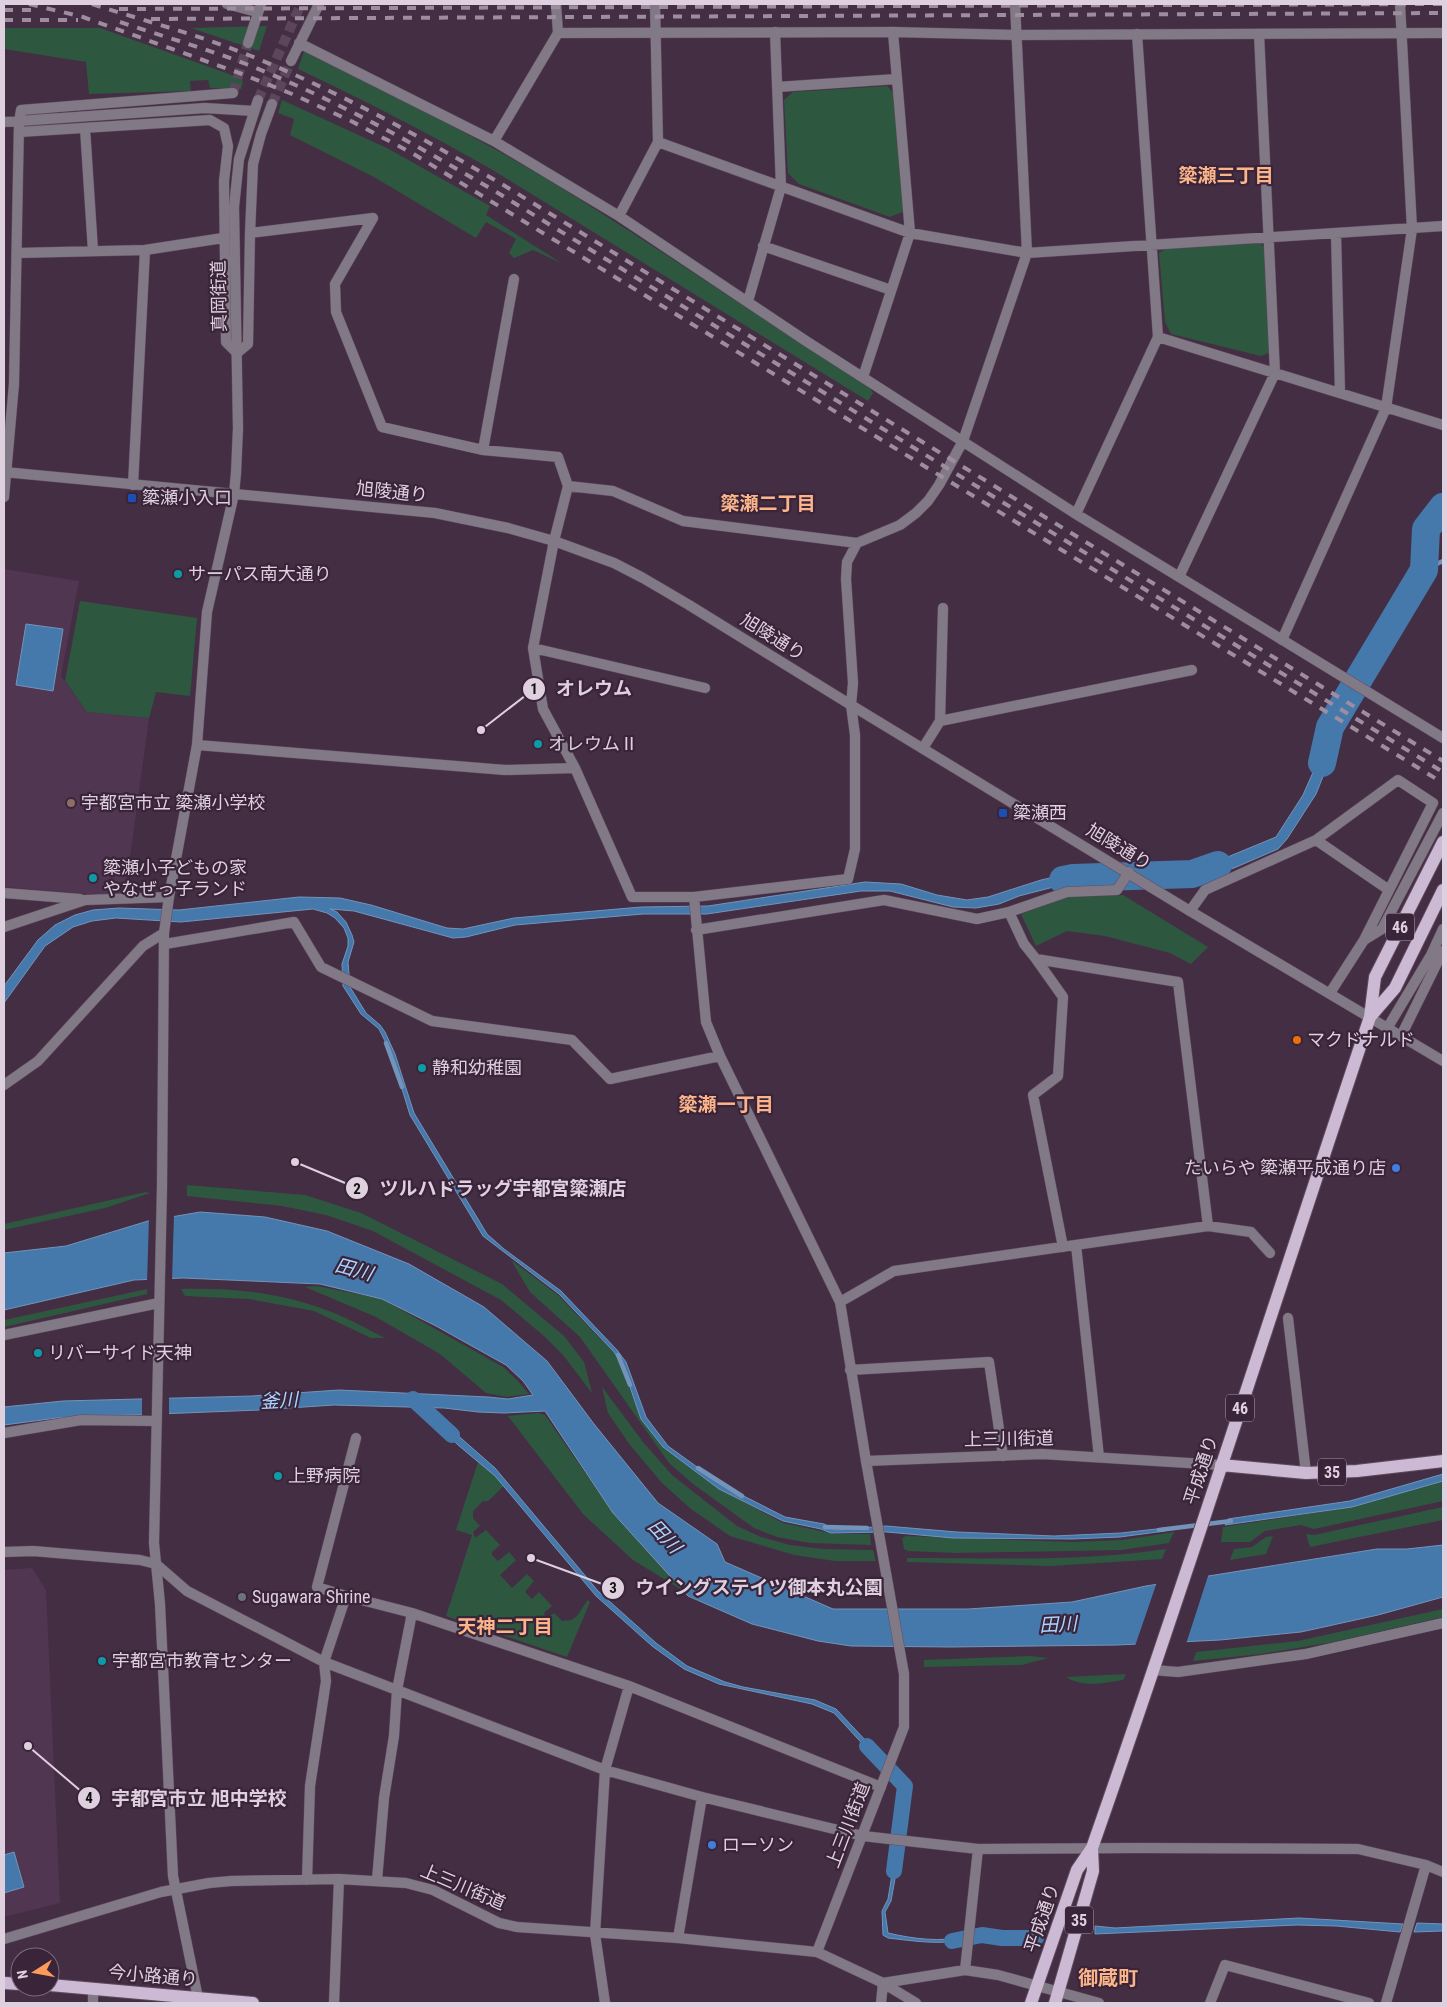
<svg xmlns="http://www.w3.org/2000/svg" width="1447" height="2007" font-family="'Roboto Condensed','Noto Sans JP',sans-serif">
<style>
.built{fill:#513651}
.green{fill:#2e5740}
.water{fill:#4679ab;stroke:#7493ba}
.pier{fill:#442e44}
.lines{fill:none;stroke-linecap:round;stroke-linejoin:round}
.stream{stroke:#7493ba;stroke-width:4.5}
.canal{stroke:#4679ab;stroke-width:16}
.river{stroke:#4679ab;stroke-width:28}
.minor-tunnel{stroke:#5b465b;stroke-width:10;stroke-dasharray:10 5;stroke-linecap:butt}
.tertiary-tunnel{stroke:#5b465b;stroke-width:10;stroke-dasharray:10 5;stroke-linecap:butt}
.minor-casing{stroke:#604b60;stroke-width:11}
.tertiary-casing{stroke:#604b60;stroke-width:11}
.primary-casing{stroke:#604b60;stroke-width:14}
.minor{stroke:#827986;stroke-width:10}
.tertiary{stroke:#827986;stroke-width:10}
.primary{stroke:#ccbad4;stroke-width:12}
.rail{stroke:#9e8d9e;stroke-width:4;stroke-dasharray:9 9;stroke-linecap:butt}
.transit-dot{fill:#1a4fb4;stroke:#3a2439;stroke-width:2}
.culture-dot{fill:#0f9aa8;stroke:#3a2439;stroke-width:2}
.education-dot{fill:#8d6e63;stroke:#3a2439;stroke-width:2}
.food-dot{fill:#e8710a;stroke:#3a2439;stroke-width:2}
.shop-dot{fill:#3f7fe0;stroke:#3a2439;stroke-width:2}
.worship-dot{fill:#6b7280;stroke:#3a2439;stroke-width:2}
.labels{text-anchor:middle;stroke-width:4.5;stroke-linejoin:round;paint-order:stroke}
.shield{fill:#3a2439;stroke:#ad9cac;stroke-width:1}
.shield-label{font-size:16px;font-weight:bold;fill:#ded0de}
.street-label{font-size:18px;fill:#ded0de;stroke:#3a2439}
.poi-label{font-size:18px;fill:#ded0de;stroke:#3a2439;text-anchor:start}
.neighbourhood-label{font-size:19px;font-weight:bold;fill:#fcb58a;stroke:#3a2439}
.water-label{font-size:19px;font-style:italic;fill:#aad4ff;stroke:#3a2439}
.quarter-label{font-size:20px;font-weight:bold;fill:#fcb58a;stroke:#3a2439}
.leader{fill:none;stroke:#ded0de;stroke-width:2}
.callout-dot{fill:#ded0de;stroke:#3a2439;stroke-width:2}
.mark-label{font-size:15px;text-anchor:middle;font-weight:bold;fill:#111}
.callout-label{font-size:19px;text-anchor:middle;font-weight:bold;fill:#ded0de;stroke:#3a2439;stroke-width:4.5;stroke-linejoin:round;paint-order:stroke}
</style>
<rect width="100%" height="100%" fill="#442e44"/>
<!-- built -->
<path class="built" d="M4,569L79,581L61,676L87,712L149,718L125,894H88L4,887Z
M32,1568L46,1590L60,1903L4,1917V1570Z"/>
<!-- green -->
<path class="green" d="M267,26L259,51L191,28Z
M4,28H100L229,74L243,81L241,89L210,88L208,80L190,81L191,91L89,94L86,62L4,49Z
M304,51C385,92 467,131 545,178C655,245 760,319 869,386L873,393L868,401L491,169C428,133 364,100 298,69Z
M887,86L894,93L905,211L890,217L799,184L788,173L784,100L793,92Z
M282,100L387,148L490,206L486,215L563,264L533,250L514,258L509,253L516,239L486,222L476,238L374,177L290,135L294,119L278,113Z
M1259,242L1265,248L1269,353L1261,356L1171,334L1165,322L1159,253L1168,247Z
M80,601L197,618L190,696L156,692L149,718L87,712L65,681Z
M1123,895L1208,947L1191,964L1170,953L1105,936L1067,931L1036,946L1021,914L1068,897Z
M187,1185L305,1195L361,1213L502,1284L564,1336L584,1362L592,1393L563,1355L544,1336L501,1300L373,1231L326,1215L282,1206L187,1196Z
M146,1192L150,1193L105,1208L4,1230V1224Z
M511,1260L558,1295L616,1355L641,1417L663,1447L720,1489L783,1523L835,1534H870L871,1545L810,1543L777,1537L754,1528L693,1484L669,1463L580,1337L530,1292Z
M317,1286L382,1299L503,1367L517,1380L529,1394L507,1397L486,1393L440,1354L376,1317L305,1287Z
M147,1289V1294L4,1327V1320Z
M181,1289C233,1288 280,1292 329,1311C348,1318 367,1329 385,1338H371L314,1311L249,1299L185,1296Z
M602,1387L643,1442L672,1475L737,1526L761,1537L790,1545L823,1549L873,1550L876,1561H835L794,1555L730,1536L691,1509L662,1483L630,1445L608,1413Z
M538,1413L545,1415L613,1513L685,1592L633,1560L583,1514L508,1416Z
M478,1462L495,1476L504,1486L488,1501H483L473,1511V1518L480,1526L473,1532L475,1538L486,1530L500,1545L492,1552V1555L498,1561L509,1552L516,1560L500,1575L512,1588L527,1574L534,1581L525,1592L532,1599L539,1592L552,1606L544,1613L546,1619L554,1613L562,1621C565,1620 568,1621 571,1620C579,1617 583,1605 588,1600L590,1602L567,1657L446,1616L472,1535L456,1530Z
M1443,1481V1501L1314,1529L1300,1525L1265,1531L1250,1542H1221L1223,1527L1352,1507Z
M1443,1507V1520L1310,1547L1306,1534L1314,1535Z
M1174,1532L1169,1543L1121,1550L956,1553L908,1551L904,1549L902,1538L906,1536L1072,1542L1123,1540Z
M1273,1536L1266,1554L1230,1560L1234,1549L1252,1547L1266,1537Z
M1166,1549L1162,1559L1050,1566L907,1562V1558C993,1558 1081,1562 1166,1549Z
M1443,1609V1617L1334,1642L1261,1654L1193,1661L1196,1652L1298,1641Z
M1030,1656L1048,1658L1022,1665L924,1667V1660Z
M1126,1674L1123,1680C1103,1683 1084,1688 1066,1677Z"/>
<!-- water -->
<path class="water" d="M26,624L63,629L53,691L16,685Z
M1326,725L1337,732L1328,764L1316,794L1287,839L1278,849L1234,868L1191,880L1171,868H1201L1276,837L1303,795L1314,770Z
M1092,872L1106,880L1073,882L1019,896L999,904L976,908L953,907L890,891H861L707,914H643L515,925L466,937L453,938L354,911L330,909L337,912L346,922L352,935L354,942L348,962L350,987L366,1013L380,1025L385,1032L395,1054L414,1113L487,1234L504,1249L561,1291L617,1350L626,1362L646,1417L668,1446L722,1485L785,1517L824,1524L835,1530L886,1526L957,1532L1054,1536L1121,1533L1165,1528V1531L1120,1537L1072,1539L953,1538L887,1532L831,1533L821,1529L783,1521L719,1489L663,1447L641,1419L622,1364L614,1352L559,1294L483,1236L410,1115L391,1053L379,1029L361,1014L343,986L342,964L348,946V938L344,928L335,918L327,913L313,909L181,922L116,918L92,921L73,927L45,946L4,1003V986L38,940L55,925L75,915L93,910L119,908L179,910L299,897L340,898L371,905L447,928L463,929L514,918L641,907L708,906L865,882L901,884L937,895L967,900L988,897L1041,880L1072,873Z
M200,1212L265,1217L327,1231L409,1264L484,1307L547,1361L594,1424L658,1503L717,1544L725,1562L833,1609H968L1072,1602L1146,1586L1377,1549H1407L1443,1545V1597L1378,1615L1301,1632L1220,1640L1118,1645L951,1647L851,1646L818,1641L752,1624L688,1596L613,1513L545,1411L504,1413L478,1412L444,1408L334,1405L259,1410L57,1418L4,1425V1407L63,1401L252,1396L339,1390L488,1397L508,1399L533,1395L523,1381L506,1365L436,1326L382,1299L320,1284L183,1278L134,1280L4,1310V1253L66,1246L148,1221Z
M438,1418L495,1468L598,1591L656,1643L687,1666L725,1682L743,1687L815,1700L836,1709L884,1760L881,1764L834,1713L812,1704L719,1684L684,1669L652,1646L596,1596L495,1476L458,1445L434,1422Z
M1443,1474V1481L1352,1507L1225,1525L1228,1519L1350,1501Z
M896,1771L907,1785L901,1832L898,1831L903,1787L894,1775Z
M896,1850L900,1851L891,1901L885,1912L888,1933C914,1939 939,1942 966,1937L965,1940C939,1945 914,1941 888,1938L883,1935L882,1911L888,1899Z
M14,1852L24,1887L4,1893V1855Z
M1299,1918L1403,1924L1400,1932L1336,1926L1297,1925L1095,1934V1926L1115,1928Z
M1417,1923L1443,1924V1931L1414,1932Z
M979,1932L1017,1937L1034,1935V1941H1001L979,1937Z"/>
<!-- pier -->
<path class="pier" d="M174,1214L172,1281L147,1282L149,1218Z
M142,1396H169V1416H142Z
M1209,1573L1186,1644L1135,1646L1157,1582Z"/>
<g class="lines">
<!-- stream -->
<path class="stream" d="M1424,570L1443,561
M386,1043L402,1087
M618,1355L630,1385
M698,1468L742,1496
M825,1527L867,1528
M1159,1530L1231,1521"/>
<!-- canal -->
<path class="canal" d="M413,1399L452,1435
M867,1746L905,1786L894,1871
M952,1941L982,1935L1002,1938H1036"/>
<!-- river -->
<path class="river" d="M1322,763L1330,727L1424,570L1426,529L1443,507
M1063,880L1073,878L1192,874L1218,865"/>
<!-- minor-tunnel -->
<path class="minor-tunnel" d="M233,93L248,43
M272,104L291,61"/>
<!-- tertiary-tunnel -->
<path class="tertiary-tunnel" d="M258,100L301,4"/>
<!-- minor casing -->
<g class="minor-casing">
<path id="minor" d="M227,4L257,12
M248,43L261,4
M299,43L494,141L619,216L806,341L1076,514L1443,738
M291,61L319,4
M777,87L897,79
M4,122L205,108L254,111
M85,128L93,251
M19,132L210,120L224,128L228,146L224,181L226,342L237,353L248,344L250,233L253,164L261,134L272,104
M494,141L558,33L556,4
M658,142L910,233L1027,253L1443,226
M619,216L658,142L655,4
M250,233L373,218L335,284L336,312L382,427L483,450L558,457L568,486L554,541L533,648L543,709L575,768L632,897H694L706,1022L720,1056L840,1302L866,1461
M1336,233L1340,393
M763,246L891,290
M17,253L145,250L223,238
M748,301L781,187L775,32
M1158,337L1443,425
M863,377L910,233L893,32
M483,450L514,279
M133,485L145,250
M568,486L613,491L683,521L857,543L900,525L916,513L928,501L939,485L963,441L1027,253L1015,4
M4,497L14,384L19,122L21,110L233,93
M1076,514L1158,337L1137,34
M1179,577L1275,373L1259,34
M1282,640L1386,408L1412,229L1400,4
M533,648L705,688
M940,721L943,608
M197,745L505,770L575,768
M923,748L940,721L1192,670
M1316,840L1389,890
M4,893L80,899
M694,897L848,879L855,849V735L851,705L853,683L846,579L847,562L857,543
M1190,911L1205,890L1316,840L1398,780L1433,803L1364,940
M1009,912L1067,892L1117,890L1129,872
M4,927L85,900L169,897
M696,930L884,900L977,919L1009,912L1024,944L1036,959L1178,982L1208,1226
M165,944L294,922L321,967L432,1021L572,1040L610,1079L720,1056
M1036,959L1063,997L1058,1076L1033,1095L1063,1247
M1330,993L1364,940L1382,929L1443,813
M1388,1027L1431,955L1443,929
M1401,1036L1443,951
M4,1085L38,1061L143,946L164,933
M1076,1245L1099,1457
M840,1302L894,1271L1208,1226L1251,1232L1270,1253
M1288,1318L1306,1473
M4,1335L159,1303
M850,1370L989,1362L1003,1456
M4,1433L81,1420L156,1421
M4,1552L33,1551L140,1560L156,1564L187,1591L324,1662L605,1770L702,1797L863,1836L978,1849L1137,1848L1358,1849L1426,1865L1443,1872
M346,1596L317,1587L356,1438
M412,1613L629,1686L881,1787
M1153,1670L1178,1672L1306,1654L1443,1623
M307,1880L310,1786L326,1681L324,1662L346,1596L412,1613L397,1690L394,1736L384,1798L377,1880
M595,1934L605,1770L629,1686
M678,1938L702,1797
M4,1939L161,1892L209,1883L231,1881L339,1879L406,1883L433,1890L499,1923L517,1927L678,1938L817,1952L883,1983L916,2003
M965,1970L998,1975L1099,2003
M93,2003V1988
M334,2003L339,1879
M881,2003L883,1983L965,1970L978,1849
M1210,2003L1225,1965L1369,2003
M1386,2003L1426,1865"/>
</g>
<!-- tertiary casing -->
<g class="tertiary-casing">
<path id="tertiary" d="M558,33L893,32L1017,35L1443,33
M4,472L435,513L508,528L554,541L614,563L643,578L689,605L851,705L1190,911L1443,1061
M595,1934L605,2003
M817,1952L904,1727V1674L866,1461L1042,1454L1221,1465
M199,2003L173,1876L160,1604L154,1543L162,1187L164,933L169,897L197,745L207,612L234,494L236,473L238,428L234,207L239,159L258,100"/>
</g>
<!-- primary casing -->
<g class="primary-casing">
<path id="primary" d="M1370,1017L1395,988L1443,890
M1221,1465L1306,1473L1357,1471L1443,1461
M4,1983L20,1984
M50,1985L253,2003
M1031,2003L1077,1870L1092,1848C1189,1572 1277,1294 1370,1017L1375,977L1443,842
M1055,2003L1093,1871L1092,1848"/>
</g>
<!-- minor -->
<use href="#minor" class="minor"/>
<!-- tertiary -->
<use href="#tertiary" class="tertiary"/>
<!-- primary -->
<use href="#primary" class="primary"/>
<!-- rail -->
<path class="rail" d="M29,4L83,17L242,74L292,94L351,121L412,153L1443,783
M92,4C145,21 199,35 251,56C339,92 423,138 505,186L1443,761
M119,9L1443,4
M4,10H39
M151,19L1443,13
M4,20H78
M120,22C162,36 204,48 246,64C334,99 417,145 498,193L1443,772"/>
</g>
<!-- markers -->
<g class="transit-dot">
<rect x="127" y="493" width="10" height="10" rx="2.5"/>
<rect x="998" y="808" width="10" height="10" rx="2.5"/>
</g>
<g class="culture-dot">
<circle cx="178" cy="574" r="5"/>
<circle cx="538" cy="744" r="5"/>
<circle cx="93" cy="878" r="5"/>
<circle cx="422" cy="1068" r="5"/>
<circle cx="38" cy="1353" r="5"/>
<circle cx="278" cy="1476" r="5"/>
<circle cx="102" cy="1661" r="5"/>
</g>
<circle class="education-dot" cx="71" cy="803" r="5"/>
<circle class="food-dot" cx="1297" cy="1040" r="5"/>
<g class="shop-dot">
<circle cx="1396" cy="1168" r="5"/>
<circle cx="712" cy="1845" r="5"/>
</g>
<circle class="worship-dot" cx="242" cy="1597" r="5"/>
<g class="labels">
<!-- shield labels -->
<g class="shield">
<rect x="1386" y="913.5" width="28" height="27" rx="4"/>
<rect x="1226" y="1394.5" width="28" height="27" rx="4"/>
<rect x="1318" y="1458.5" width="28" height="27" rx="4"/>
<rect x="1065" y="1906.5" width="28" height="27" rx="4"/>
</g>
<g class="shield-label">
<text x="1400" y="933">46</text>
<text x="1240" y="1414">46</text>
<text x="1332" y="1478">35</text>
<text x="1079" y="1926">35</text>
</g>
<!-- street labels -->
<g class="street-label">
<text transform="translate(219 296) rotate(-91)" y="6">真岡街道</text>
<text transform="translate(392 492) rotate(6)" y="6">旭陵通り</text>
<text transform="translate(773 637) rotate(32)" y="6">旭陵通り</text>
<text transform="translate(1119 847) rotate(31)" y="6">旭陵通り</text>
<text transform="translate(1009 1439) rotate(-1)" y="6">上三川街道</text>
<text transform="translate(1201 1470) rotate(-72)" y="6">平成通り</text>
<text transform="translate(848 1825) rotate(-69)" y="6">上三川街道</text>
<text transform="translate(463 1887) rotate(23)" y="6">上三川街道</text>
<text transform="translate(1042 1918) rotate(-71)" y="6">平成通り</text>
<text transform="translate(153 1976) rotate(5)" y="6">今小路通り</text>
</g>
<!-- poi labels -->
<g class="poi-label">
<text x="142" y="504">簗瀬小入口</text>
<text x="188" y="580">サーパス南大通り</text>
<text x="548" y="750">オレウムⅡ</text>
<text x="81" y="809">宇都宮市立 簗瀬小学校</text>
<text x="1013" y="819">簗瀬西</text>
<text x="103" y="874">簗瀬小子どもの家<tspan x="103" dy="21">やなぜっ子ランド</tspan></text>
<text x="1307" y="1046">マクドナルド</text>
<text x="432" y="1074">静和幼稚園</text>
<text x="1386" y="1174" text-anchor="end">たいらや 簗瀬平成通り店</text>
<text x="48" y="1359">リバーサイド天神</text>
<text x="288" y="1482">上野病院</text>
<text x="252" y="1603">Sugawara Shrine</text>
<text x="112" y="1667">宇都宮市教育センター</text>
<text x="722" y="1851">ローソン</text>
</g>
<!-- neighbourhood labels -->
<g class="neighbourhood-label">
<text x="1226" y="182">簗瀬三丁目</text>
<text x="768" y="510">簗瀬二丁目</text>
<text x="726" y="1111">簗瀬一丁目</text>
<text x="505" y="1633">天神二丁目</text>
</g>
<!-- water labels -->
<g class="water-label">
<text transform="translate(354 1269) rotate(15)" y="7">田川</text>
<text transform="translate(279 1400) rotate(-3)" y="7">釜川</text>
<text transform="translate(665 1536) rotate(47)" y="7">田川</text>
<text transform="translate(1058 1624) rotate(-3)" y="7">田川</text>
</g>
<!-- quarter labels -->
<g class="quarter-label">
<text x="1108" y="1985">御蔵町</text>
</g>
</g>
<!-- callouts -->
<path class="leader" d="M481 730L534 689M295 1162L357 1188M531 1558L613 1588M28 1746L89 1798"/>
<g class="callout-dot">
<circle cx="481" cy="730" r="5"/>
<circle cx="295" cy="1162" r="5"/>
<circle cx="531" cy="1558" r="5"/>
<circle cx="28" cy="1746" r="5"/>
<circle cx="534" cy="689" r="12"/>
<circle cx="357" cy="1188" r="12"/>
<circle cx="613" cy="1588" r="12"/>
<circle cx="89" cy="1798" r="12"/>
</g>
<g class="mark-label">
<text x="534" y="694">1</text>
<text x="357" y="1194">2</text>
<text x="613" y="1593">3</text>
<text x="89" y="1803">4</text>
</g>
<g class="callout-label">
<text x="594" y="695">オレウム</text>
<text x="503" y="1195">ツルハドラッグ宇都宮簗瀬店</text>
<text x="759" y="1594">ウイングステイツ御本丸公園</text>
<text x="199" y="1805">宇都宮市立 旭中学校</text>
</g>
<!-- border -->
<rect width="1447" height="2007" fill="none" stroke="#ded0de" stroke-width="10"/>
<!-- north arrow -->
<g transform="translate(35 1972) rotate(259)"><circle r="24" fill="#3a2439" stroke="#7c697b"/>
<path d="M0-4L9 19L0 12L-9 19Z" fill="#ff9b5a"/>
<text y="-8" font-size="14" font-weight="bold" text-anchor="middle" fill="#ded0de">N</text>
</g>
</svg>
